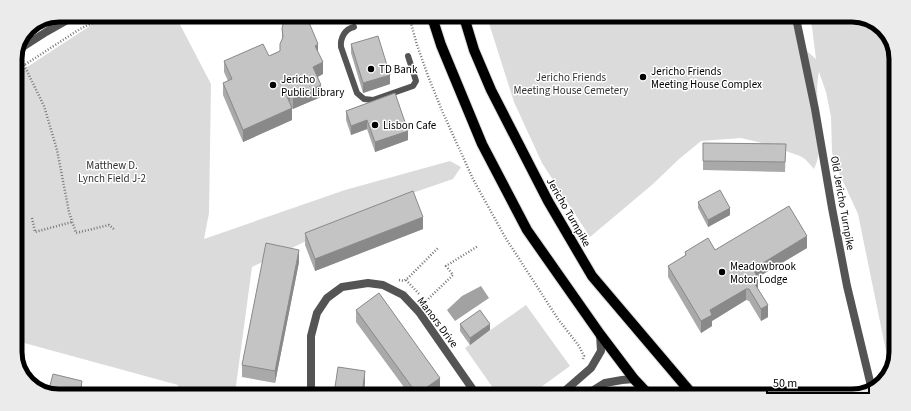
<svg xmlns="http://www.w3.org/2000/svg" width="911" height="411" font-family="'Source Sans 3',sans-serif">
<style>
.green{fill:#dbdbdb}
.water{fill:#a2a2a2}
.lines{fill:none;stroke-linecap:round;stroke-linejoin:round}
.primary-casing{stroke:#dbdbdb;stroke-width:12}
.path{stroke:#767676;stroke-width:2.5;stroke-dasharray:1 2;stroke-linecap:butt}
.service{stroke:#545454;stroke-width:6}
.minor{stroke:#545454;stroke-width:8}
.primary{stroke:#000;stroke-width:10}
.wall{fill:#a9a9a9}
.shaded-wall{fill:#898989}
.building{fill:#c4c4c4;stroke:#898989}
.poi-dot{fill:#000;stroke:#fff;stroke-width:1.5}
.labels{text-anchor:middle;stroke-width:3;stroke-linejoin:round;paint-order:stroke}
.poi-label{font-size:11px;fill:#000;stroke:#fff;text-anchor:start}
.park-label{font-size:11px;fill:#323232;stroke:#fff}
.street-label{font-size:11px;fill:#000;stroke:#fff}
.rim{fill:none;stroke:#000;stroke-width:5}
</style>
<rect width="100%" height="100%" fill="#fff"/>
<!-- green -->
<path class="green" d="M109,15H175L211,84L209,213L204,239L345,190L450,161L461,167L453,179L392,200L252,267L235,393H177L178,385L17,341L15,338V75L105,16Z
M487,17L798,18V37L808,52L816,59L812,27L809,18H869L887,32L896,56L893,369L891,372L887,356L858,214L835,164L832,152L831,117L826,92L819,72C812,102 828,140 814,169L805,159L800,156L766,144L741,138L701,141L678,160L653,184L590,237L542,163L514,102Z
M526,305L570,366L530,395H498L465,348Z"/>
<!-- water -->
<path class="water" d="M481,286L489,298L455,321L447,310L462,296Z"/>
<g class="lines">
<!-- primary casing -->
<g class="primary-casing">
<path id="primary" d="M432,17L441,45L482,144L527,230L600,334L634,379L649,395
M464,17L474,50L491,90L548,201L592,276L693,395"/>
</g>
<!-- path -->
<path class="path" d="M326,16C334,19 341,18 349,16
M409,16L417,45L428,76L443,113L473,179L505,237L558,319L579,346L584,356L583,359
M28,29L31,27
M24,65L44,106L57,150L69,212L76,233L109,225L115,230
M15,71L80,29L109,15
M32,218L35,232L72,222
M399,280L404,281L408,278L438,248
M406,280L420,295
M426,303L425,302L453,275L446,266L478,246
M486,389L490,394
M621,391L625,395"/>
<!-- service -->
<path class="service" d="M354,27C345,29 340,38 341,47L357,93L364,99L373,100L413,86L416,81L408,56"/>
<!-- minor -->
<path class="minor" d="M796,18L815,109L832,208L847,286L872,390
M18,50L46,32L76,15
M311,394V336L317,313L327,298L342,287L368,283L383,285L403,295L419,312L476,394
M560,395L591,368L601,351L600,334
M586,395L605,383L622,380L634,379"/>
<!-- primary -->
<use href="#primary" class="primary"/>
</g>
<!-- wall -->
<path class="wall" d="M282,28L318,53L323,74L318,77L321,97L292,109V120L243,142L223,95V83L228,81L224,72V61L269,56L280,51L282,40Z
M351,44L390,84L363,93L351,53Z
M395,93L408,140L375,152L367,129L351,135L346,120V111Z
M703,143L786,144L785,172L703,170Z
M698,202L730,215L708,227L698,208Z
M423,229L315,271L305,245V233Z
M807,248L758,277V289L768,317L761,321L749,301L746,300L712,321V326L701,333L668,277V266L685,256V252L715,250Z
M299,262L275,383L242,377V365Z
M356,310L440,390L434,394H409L356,322Z
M460,324L490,330L470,345L460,331Z"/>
<!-- shaded-wall -->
<path class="shaded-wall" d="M318,44V56L315,46Z
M323,62V74L313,79V67Z
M390,75V84L363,93V83Z
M321,85V97L293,109V97Z
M290,91V102L285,92Z
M292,108V120L243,142V130Z
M367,120V129L351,135V126Z
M408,131V140L375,152V142Z
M730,208V215L708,227V220Z
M423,217V229L315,271V259Z
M807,236V248L753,280V269Z
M299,250V262L275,383V371Z
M758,278V290L753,281Z
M746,289V300L712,321V326L701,333V321L710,310Z
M768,305V317L761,321V309Z
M490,324V330L470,345V338Z
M365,371V383L364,394H362Z
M440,378V390L434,394H417Z
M82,381V388L81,393H80Z"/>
<!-- building -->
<path class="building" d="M292,16H303L308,20L318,44L315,46L323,62L313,67L321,85L293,97L290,91L285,92L292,108L243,130L223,83L232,79L224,61L263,44L269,56L280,51V44L283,37L282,28L284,21L289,17Z
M378,36L390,75L363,83L351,44Z
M395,93L408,131L375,142L367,120L351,126L346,111Z
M703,143L786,144L785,162L703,161Z
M720,190L730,208L708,220L698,202Z
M413,191L423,217L315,259L305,233Z
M789,206L807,236L753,269L758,278L753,281L768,305L761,309L749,289H746L710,310L712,315L701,321L668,266L686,255L685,252L708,238L715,250Z
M266,243L299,250L275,371L242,365Z
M379,293L440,378L417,394L356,310Z
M480,310L490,324L470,338L460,324Z
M338,367L365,371L362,394H334Z
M53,374L82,381L80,393H48Z"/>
<!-- markers -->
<g class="poi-dot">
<circle cx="371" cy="69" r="4"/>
<circle cx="643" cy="77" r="4"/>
<circle cx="273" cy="85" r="4"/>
<circle cx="375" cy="125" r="4"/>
<circle cx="722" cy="272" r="4"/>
</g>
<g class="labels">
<!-- poi labels -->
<g class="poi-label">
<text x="379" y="73">TD Bank</text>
<text x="651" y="75">Jericho Friends<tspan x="651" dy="13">Meeting House Complex</tspan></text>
<text x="281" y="83">Jericho<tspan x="281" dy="13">Public Library</tspan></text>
<text x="383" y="129">Lisbon Cafe</text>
<text x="730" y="270">Meadowbrook<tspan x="730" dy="13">Motor Lodge</tspan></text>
</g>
<!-- park labels -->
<g class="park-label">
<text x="571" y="81">Jericho Friends<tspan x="571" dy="13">Meeting House Cemetery</tspan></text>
<text x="112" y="169">Matthew D.<tspan x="112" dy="13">Lynch Field J-2</tspan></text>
</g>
<!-- street labels -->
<g class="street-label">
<text transform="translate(843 203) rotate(80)" y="4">Old Jericho Turnpike</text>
<text transform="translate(569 212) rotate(60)" y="4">Jericho Turnpike</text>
<text transform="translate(438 322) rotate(53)" y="4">Manors Drive</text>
</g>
</g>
<!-- crop -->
<path d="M0 0H911V411H0ZM59 22H852A37 37 0 0 1 889 59V352A37 37 0 0 1 852 389H59A37 37 0 0 1 22 352V59A37 37 0 0 1 59 22Z" fill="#ebebeb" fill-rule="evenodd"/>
<path class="rim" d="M59 22H852A37 37 0 0 1 889 59V352A37 37 0 0 1 852 389H59A37 37 0 0 1 22 352V59A37 37 0 0 1 59 22Z"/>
<!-- scale -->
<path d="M767 387v6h102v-6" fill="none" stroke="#000000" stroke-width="2"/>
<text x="773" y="387" font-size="12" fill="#000000" stroke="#ffffff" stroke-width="3" paint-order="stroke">50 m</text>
</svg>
